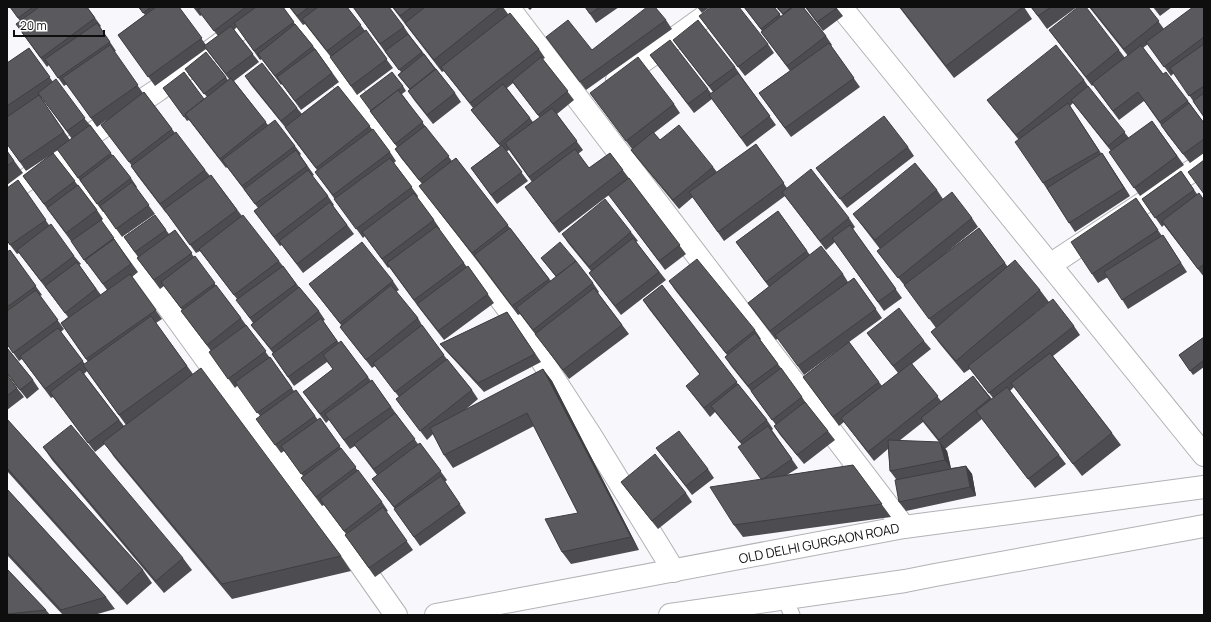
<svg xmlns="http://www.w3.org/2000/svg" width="1211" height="622" font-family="Manrope,sans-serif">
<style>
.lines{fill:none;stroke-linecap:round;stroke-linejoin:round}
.lane-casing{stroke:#b2b2b6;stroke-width:17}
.street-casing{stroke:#b2b2b6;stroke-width:24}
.secondary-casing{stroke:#b2b2b6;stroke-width:24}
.lane{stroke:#fff;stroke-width:15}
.street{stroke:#fff;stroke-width:22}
.secondary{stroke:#fff;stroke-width:22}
.wall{fill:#4d4d51;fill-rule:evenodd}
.shaded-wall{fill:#3f3f42}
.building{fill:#5a5a5e;stroke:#3f3f42}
.labels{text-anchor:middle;stroke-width:4;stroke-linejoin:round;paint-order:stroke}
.street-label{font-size:13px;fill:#0e0e0f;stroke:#fff}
</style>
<rect width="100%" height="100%" fill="#f8f7fc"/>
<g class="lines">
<!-- lane casing -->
<g class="lane-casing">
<path id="lane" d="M785,599L792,615"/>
</g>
<!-- street casing -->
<g class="street-casing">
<path id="street" d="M286,7L356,98L420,190L511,313L591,436L674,571
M508,7L904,527
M841,7L1204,455
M617,80L718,7
M59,156L209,363L347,545L396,615
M7,194L59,156L158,90L270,7
M1050,265L1204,163"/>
</g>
<!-- secondary casing -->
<g class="secondary-casing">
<path id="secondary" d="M436,615L904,527L1204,487
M670,615L905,581L935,575L1204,526"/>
</g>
<!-- lane -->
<use href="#lane" class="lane"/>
<!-- street -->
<use href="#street" class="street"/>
<!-- secondary -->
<use href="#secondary" class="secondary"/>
</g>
<!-- wall -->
<path class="wall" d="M10,7H87L101,26L100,27L116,51L114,52L143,93L144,92L175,133L210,176L211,175L242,216L279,261L299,287L319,311L325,320L323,321L339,343L341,341L371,381L372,380L397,415L418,444L420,443L447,480L445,482L466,513L420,546L394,509H395L372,479L377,475L355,446L350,449L329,420L326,423L303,392L333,369L327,362L294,386L272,354L273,353L258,334L251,325L253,323L243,309L237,299L200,251L196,253L166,212V213L137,175L131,166H132L101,125L108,119L97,127L67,84L64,86L49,65L47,67L22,33L20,21Z
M138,7H179L206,45L218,36L202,15L200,16L193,7H283L295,24L313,46L339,82L301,110L282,84L281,85L262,59L260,60L237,27L234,30L259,62L234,81L268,125L295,146L301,154L300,155L314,175L312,176L328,196L334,205L333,206L354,234L303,273L282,245L280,246L254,211L258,208L248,195L227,167L226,168L189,120L187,121L163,88L204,99L207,97L188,74L226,77L228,80L229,79L206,49L155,86L118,35L145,15Z
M289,7H347L393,68L357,95L336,65L330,56L305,24L303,25Z
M353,7L404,27L410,36L455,93L461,102L433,124L414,100L408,91L410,90L398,75L401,72L388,56Z
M392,7H503L508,14L539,49L545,58L543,59L574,100L557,114L583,150L578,154L589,168L610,153L686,254L665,270L609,195L559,233L525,187L532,182L509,150L506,152L528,181L497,204L471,168L500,146L478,119L471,110L473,108L444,71L442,72ZM513,83L540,118L533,122L507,88Z
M527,7H533L530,10Z
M585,7H619L596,23Z
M697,7H710L702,13Z
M744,7H774L781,16L783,15L776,7H803L826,36L832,45L831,46L860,87L791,137L759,93L790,71L767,40L761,32L762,31Z
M805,7H836L843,16L823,31Z
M899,7H1024L1032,19L954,78Z
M1031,7H1077L1047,29Z
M1089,7H1148L1164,29L1204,7V117L1174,73L1171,76L1148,44L1143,48L1163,74L1188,101L1204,123V153L1190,163L1167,134L1161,125L1144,101L1119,120L1093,85L1092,86L1049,30L1119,50L1125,58L1128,56Z
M1153,7H1172L1160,16Z
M699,16L768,44L774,53L745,76Z
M666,20L672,29L586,90L546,37L592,50Z
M673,40L735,67L741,76L776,125L747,147L712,99L694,113L650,55L708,89L711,93L713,92Z
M29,48L53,82L90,125L113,156L131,178L137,187L136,188L155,214L122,237L104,212H103L86,189L58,150L26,171L7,144V63ZM41,96L72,139L70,140L40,97Z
M245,76L297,108L302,114L338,86L390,152L396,161L394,163L418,196L417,198L434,220L440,229L439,230L467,267L468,266L494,303L444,340L420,309L389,267L388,268L365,236L363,238L315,172L317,170L291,136L285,127L251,85Z
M1084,80L1090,89L1129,138L1152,121L1184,165L1140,196L1109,152L1111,151L1073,103L1070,106L1101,153H1102L1108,162L1130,196L1075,232L1043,183L1019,140L993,108L987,100Z
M403,86L406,91L402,94L428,130L452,161L456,158L510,228L551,281L556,277L541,258L593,283L599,292L598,293L629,334L569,379L520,314L518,315L478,262L426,195L419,186L422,184L401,158L395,149L397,147L370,111Z
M590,93L674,104L680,113L654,133L660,140L713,167L717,172L756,144L787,188L849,218L855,227L853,229L902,298L884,311L835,242L826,250L785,196L724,241L693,197L679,209L637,158L631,150L632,149Z
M908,147L914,156L847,208L816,168Z
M7,151L23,173L7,185Z
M53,153L97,210L103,219L101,221L138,272L132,277L162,319L156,323L193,374L341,556L351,571L232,599L114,457L105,444L95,452L53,397L51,398L22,359L19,361L7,344V252L10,250L42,295L40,296L64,329L61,332L85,364L88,362L61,323L68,317L19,253L17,254L7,241L18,180L49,225L74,256L81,264L79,265L101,295L107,290L88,264H87L71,241L23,176ZM87,371L126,425L124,426L84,374Z
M1181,171L1197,194L1204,200V277L1164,225L1162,227L1142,199Z
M937,190L943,199L972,218L978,227L941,257L979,228L1008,267L1040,290L1049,302L1034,314L1074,326L1080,335L1053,356L1112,433L1121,445L1082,476L1014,387L1010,391L1066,464L1035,488L982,419L945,449L947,451L951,468L966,466L972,474L976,496L906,511L899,502L896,479L890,471L888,449L874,461L844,422L839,426L803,377L849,342L882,386L898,373L867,333L924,341L931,349L912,364L941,401L973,376L992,399L993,398L970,369L964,373L940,344L931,332L943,322L936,328L905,286L884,260L877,251L880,249L860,223L853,214ZM923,422L939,442L899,441Z
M1136,198L1162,236L1163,235L1169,244L1187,272L1128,309L1108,277L1098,283L1092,274Z
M778,211L810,255L843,274L848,282L854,278L882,318L804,375L778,338L776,340L748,303L769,287L736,242Z
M155,215L169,234L175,230L194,257L241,318L294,391L296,390L318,420L320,418L345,454L382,502L388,511L386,512L413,550L375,577L345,535L346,534L324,505L322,506L301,478L303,476L284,451L281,453L262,427L260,416L238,385L235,388L209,352L211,351L181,311L182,310L164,286L160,289L137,258L138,257L124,237Z
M631,232L638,241L636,242L666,280L621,315L589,273L591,271L568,243L562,234Z
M393,281L399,290L396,292L418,318L423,327L449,362L472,390L478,399L465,410L543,369L552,381L639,550L571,564L562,552L578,513L534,426L453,468L444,455L433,434L427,440L396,399L399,397L375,366L372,368L346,335L340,327L341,325L309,284Z
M669,281L755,330L761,339L760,340L784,372V373L802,397L808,406L828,431L835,440L804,464L780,435L774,426L776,425L757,400L751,391L731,366L725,357L727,355L675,290Z
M662,285L738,384L767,420L773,429L772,430L798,468L787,475L853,465L891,517L743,537L734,525L761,479L742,445L715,412L710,417L686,386L700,375L649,309L643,300Z
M507,312L541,362L484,392L447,352L440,344Z
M1204,337V367L1193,375L1179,355Z
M7,348L33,380L39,389L27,399L7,374Z
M7,375L17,388L24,397L7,410Z
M7,419L143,570L152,583L127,605L7,471Z
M43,447L183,558L192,570L164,593L52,460Z
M656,448L708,469L714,478L692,495Z
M621,482L686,493L692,502L658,529L627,490Z
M7,489L106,597L115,609L94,615H63L7,555Z
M7,569L46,610L50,615H7Z"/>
<!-- shaded-wall -->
<path class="shaded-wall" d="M1102,153L1108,162L1130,196L1124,188Z
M543,369L552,381L639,550L631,537Z
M940,442L947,451L951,469L945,460Z
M966,466L972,474L976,496L970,487Z"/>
<!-- building -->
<path class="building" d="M10,7H33L18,18Z
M39,7H87L95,18L41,58L16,24Z
M139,7H151L143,13Z
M156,7H179L202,38L148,77L118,35Z
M202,7H246L214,31L198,10Z
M256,7H283L294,22L254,51L234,23Z
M290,7H309L297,16Z
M318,7H347L361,25L327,51L302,19Z
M353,7H389L404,27L380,44Z
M393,7H412L400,16Z
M425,7H500L434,60L405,23Z
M585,7H600L590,14Z
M647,7H655L666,20L580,82L546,37L568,20L592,50Z
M711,7H739L768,44L738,67L699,16Z
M744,7H774L780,14L761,29Z
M777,7H792L783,14Z
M793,7H803L826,36L787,66L761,32Z
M806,7H836L837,8L817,22Z
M900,7H1023L946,66Z
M1031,7H1051L1038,16Z
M1078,7H1086L1119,50L1086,77L1049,30Z
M1090,7H1148L1159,21L1124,49Z
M1193,7H1204V37L1164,67L1146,42Z
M510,13L539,49L470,103L441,67Z
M698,20L735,67L709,86L673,40Z
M97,23L110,42L58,78L45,59Z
M295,24L313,46L275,76L258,54Z
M231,26L253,54L226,74L204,46Z
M366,30L387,59L351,86L330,57Z
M408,34L422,52L399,70L385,51Z
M670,40L708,89L688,104L650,55Z
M829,43L854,78L785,128L759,93Z
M1204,44V86L1189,96L1170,68Z
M110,45L138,85L91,118L62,78Z
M1056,45L1084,80L1016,135L987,100Z
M1141,45L1163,74L1166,72L1188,101L1160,122L1138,92L1113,111L1092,83Z
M29,48L50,77L7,106V63Z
M315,49L332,73L295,101L277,77Z
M206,52L226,77L204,94L185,69Z
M424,54L435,69L410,89L398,75Z
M541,57L568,91L538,115L512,81Z
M638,57L674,104L626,141L590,93Z
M262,63L297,108L281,121L245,76Z
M436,69L455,93L427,115L408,91Z
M184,72L204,99L185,114L186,115L184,117L163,88Z
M392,72L403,86L371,111L360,96Z
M738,73L770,116L741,138L709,95Z
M231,78L266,122L220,159L185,114Z
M56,79L85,118L67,131L38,93Z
M503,84L530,118L499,144L471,110Z
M338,86L370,126L316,168L285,127Z
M1088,86L1125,132L1108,146L1071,100Z
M398,90L423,122L395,144L370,111Z
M144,92L172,129L129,162L101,125Z
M1204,93V117L1193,101Z
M39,95L64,132L20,162L7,144V117Z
M1068,103L1099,151L1043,183L1015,142Z
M1189,103L1204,123V139L1183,154L1161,125Z
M552,108L577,141L529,177L505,143Z
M884,116L908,147L840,199L816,168Z
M275,120L295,146L242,186L222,160Z
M1152,121L1177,156L1134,188L1109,152Z
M90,125L111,153L78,178L57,149Z
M679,125L713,167L673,200L631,150L653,132L660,140Z
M425,126L449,156L419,180L395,149Z
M373,129L390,152L333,195L315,172Z
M176,132L205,170L160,204L131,166Z
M756,144L784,183L718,232L689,192Z
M502,145L522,172L491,195L471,168Z
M575,149L589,168L610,153L623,170L553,224L525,187Z
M296,150L307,166L255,204L244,189Z
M7,151L14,161L7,166Z
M53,153L75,181L44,204L23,176Z
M1102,153L1124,188L1069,223L1047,188Z
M113,155L131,178L97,204L80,180Z
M390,158L412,187L356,229L334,199Z
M456,158L508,225L472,253L419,186Z
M1204,160V194L1188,172Z
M915,163L937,190L875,240L853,214Z
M811,169L849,218L820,241L782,192Z
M308,170L328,196L274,237L254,211Z
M1181,171L1194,190L1155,218L1142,199Z
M211,175L237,210L190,245L164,209Z
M629,178L680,245L659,261L608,194Z
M18,180L46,220L10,245L7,240V188Z
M132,182L149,205L116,229L100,206Z
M78,185L97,210L66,233L47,208Z
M952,192L972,218L898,278L877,251Z
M414,193L434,220L382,259L362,232Z
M1199,193L1204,200V264L1198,269L1162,221Z
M1136,198L1158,230L1092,274L1071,242Z
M605,199L631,232L589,267L562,234Z
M330,202L347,225L297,264L279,241Z
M778,211L807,251L766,282L736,242Z
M155,215L166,230L135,252L124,237Z
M243,215L279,261L234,295L199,249Z
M101,220L114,238L84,260L71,241Z
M51,224L74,256L41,281L17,250Z
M850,225L896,289L878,302L832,238Z
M437,226L464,263L414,300L387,263Z
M510,228L549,279L512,306L474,255Z
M979,228L1005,263L929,319L904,285Z
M175,230L192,253L154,280L137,258Z
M1163,235L1181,263L1122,300L1104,272Z
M633,238L659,272L615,306L589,273Z
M114,239L131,264L103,284L85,260Z
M362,242L393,281L340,323L309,284Z
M560,242L576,261L556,276L541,258Z
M821,246L843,274L770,331L748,303Z
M10,250L36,286L7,307V252Z
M195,256L215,283L181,308L161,282Z
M697,259L755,330L726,353L669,281Z
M1015,260L1040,290L956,361L931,332Z
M576,261L593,283L533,330L516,308Z
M77,262L96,289L65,313L45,286Z
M283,266L296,284L250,318L236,300Z
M468,266L488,294L438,331L417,304Z
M130,274L156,310L86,359L61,323Z
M854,278L876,309L798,366L775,335Z
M216,285L241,318L207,345L181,311Z
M391,285L418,318L366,360L340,327Z
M662,285L737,382L704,408L686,386L700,374L643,300Z
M299,287L319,311L271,349L251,325Z
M594,288L622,325L563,370L535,334Z
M36,290L58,320L13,353L7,344V311Z
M1053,299L1074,326L989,393L968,366Z
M899,308L924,341L893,366L867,333Z
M507,312L535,354L478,383L440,344Z
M151,316L187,366L119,415L83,365Z
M321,318L337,341L288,377L272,354Z
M246,325L266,351L228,379L209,352Z
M422,325L444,355L395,392L373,363Z
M58,328L83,361L45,389L20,356Z
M755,333L778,364L748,386L725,357Z
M1204,337V360L1190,371L1179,355Z
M341,341L368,377L320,414L303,392L333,369L323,355Z
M849,342L879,382L833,417L803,377Z
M7,348L33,380L20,390L7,373Z
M1050,353L1112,433L1073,464L1011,383Z
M270,357L292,388L257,413L235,382Z
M447,359L472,390L420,431L396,399Z
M911,363L938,396L868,452L841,418Z
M201,368L341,556L222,584L103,442Z
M781,368L802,397L772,420L751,391Z
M80,369L119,420L88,443L50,392Z
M543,369L631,537L562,552L545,519L578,513L527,413L444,455L430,428Z
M7,375L17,388L7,396Z
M973,376L990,398L939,440L921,418Z
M372,380L391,407L344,440L325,414Z
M738,384L767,420L740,442L711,406Z
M1007,387L1059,455L1028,479L976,411Z
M296,390L315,416L275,445L256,419Z
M805,402L828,431L797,455L774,426Z
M395,413L415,439L374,469L354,444Z
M320,418L340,446L301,474L281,446Z
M7,419L143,570L118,593L7,468Z
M71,425L183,558L156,581L43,447Z
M768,426L792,459L763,479H761L738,447Z
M679,431L708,469L686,486L656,448Z
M888,440L940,442L945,460L890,471Z
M420,443L441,471L394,507L372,479Z
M341,448L356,467L316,497L301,478Z
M655,454L686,493L652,521L621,482Z
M853,465L882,504L734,525L710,487Z
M966,466L970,487L899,502L895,480Z
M358,470L382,502L344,531L320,499Z
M441,476L460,504L414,537L394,509Z
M7,489L106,597L61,610L7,552Z
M383,507L407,541L369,568L345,535Z
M7,569L46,610L7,614Z"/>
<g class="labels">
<!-- street labels -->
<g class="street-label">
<text transform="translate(819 543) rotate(-11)" y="5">OLD DELHI GURGAON ROAD</text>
</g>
</g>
<!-- border -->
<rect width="1211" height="622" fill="none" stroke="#0e0e0f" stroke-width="16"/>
<!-- scale -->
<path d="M14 30v6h90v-6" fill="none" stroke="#0e0e0f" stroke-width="2"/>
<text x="20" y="30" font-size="12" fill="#0e0e0f" stroke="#ffffff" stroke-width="3" paint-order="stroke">20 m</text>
</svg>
